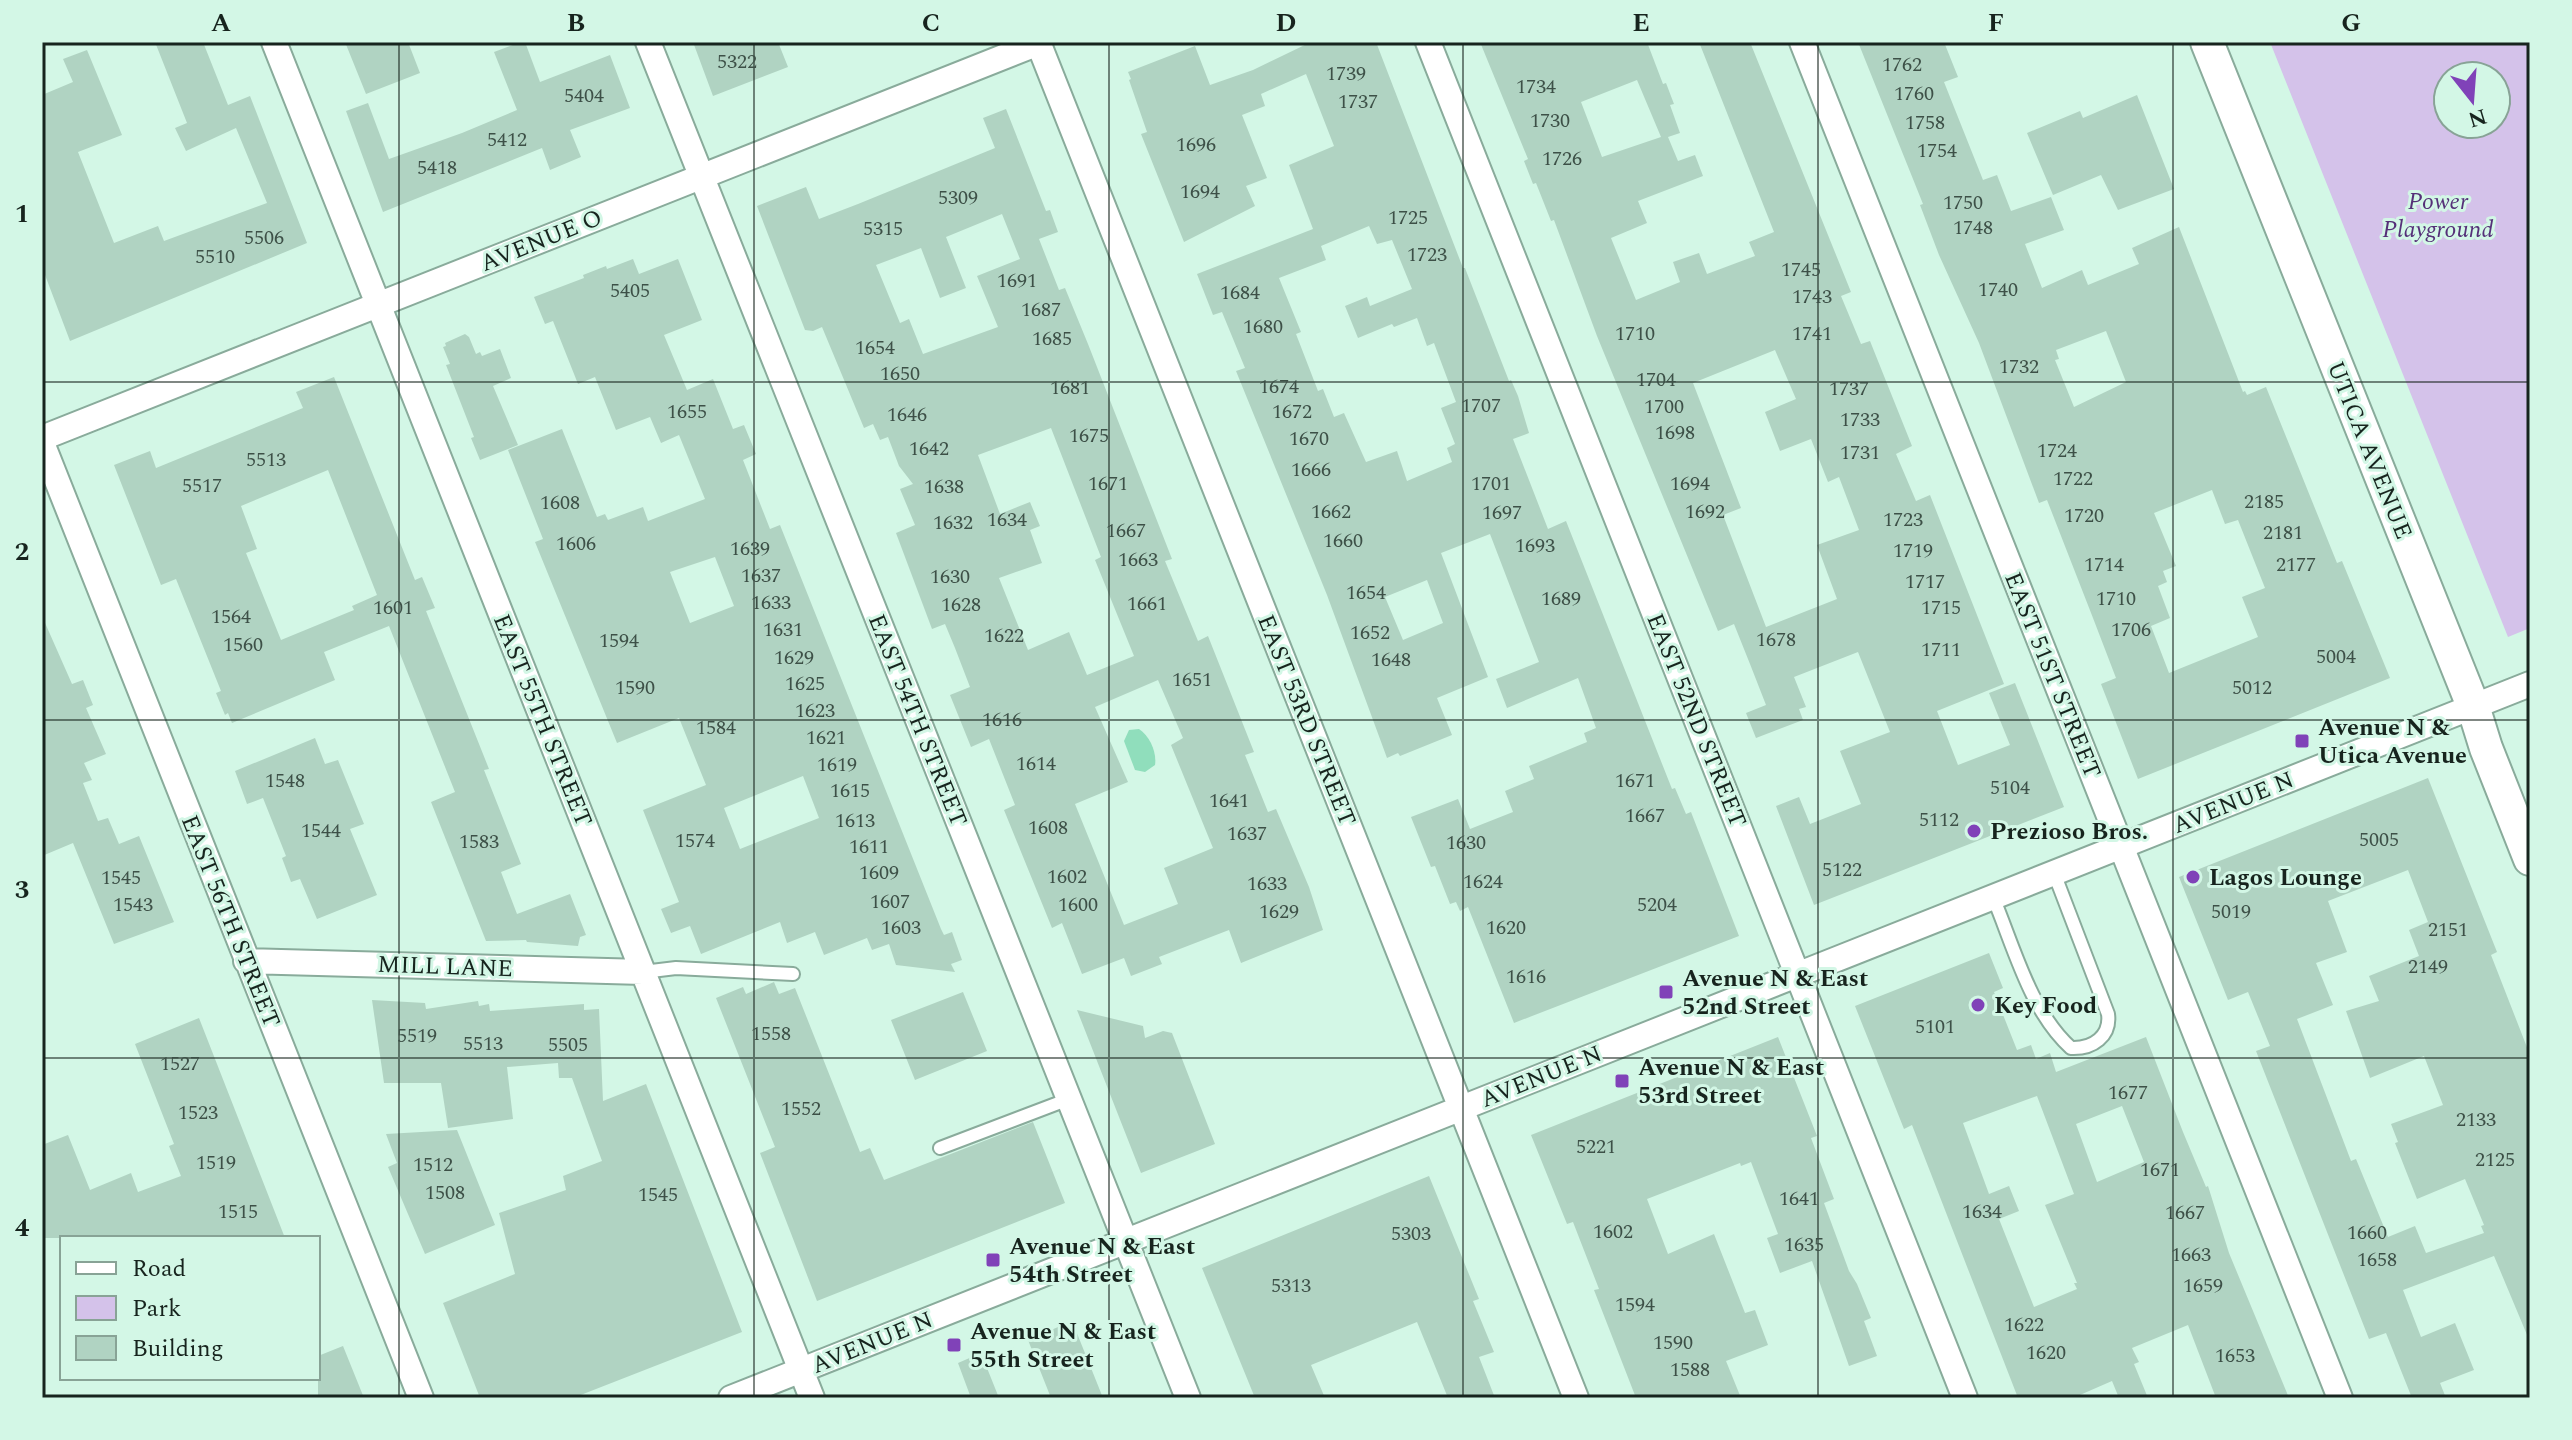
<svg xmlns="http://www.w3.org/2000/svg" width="2572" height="1440" font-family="Spectral,serif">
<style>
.green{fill:#d4c2ea;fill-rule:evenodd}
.water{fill:#90debc}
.building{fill:#b0d3c2;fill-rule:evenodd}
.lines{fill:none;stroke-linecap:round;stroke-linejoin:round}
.lane-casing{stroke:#89ab9b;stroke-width:16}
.street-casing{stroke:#89ab9b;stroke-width:28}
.secondary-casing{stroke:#89ab9b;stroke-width:36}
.lane{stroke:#fff;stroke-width:12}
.street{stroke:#fff;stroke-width:24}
.secondary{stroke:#fff;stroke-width:32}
.grid{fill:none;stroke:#17241e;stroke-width:2;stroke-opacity:0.55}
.poi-dot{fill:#8042b8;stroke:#d3f7e6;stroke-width:3}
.labels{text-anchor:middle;stroke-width:6;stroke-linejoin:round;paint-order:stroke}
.number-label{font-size:20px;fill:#3d5047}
.park-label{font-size:24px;font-style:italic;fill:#553078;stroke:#d3f7e6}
.street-label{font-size:24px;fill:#17241e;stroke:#d3f7e6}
.poi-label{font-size:24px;font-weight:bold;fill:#17241e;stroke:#d3f7e6;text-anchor:start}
.neatline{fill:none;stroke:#17241e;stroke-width:3}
.grid-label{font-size:26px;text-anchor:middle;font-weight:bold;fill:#17241e}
</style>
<rect width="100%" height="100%" fill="#d3f7e6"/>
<!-- green -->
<path class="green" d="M2270,42H2530V628L2508,637ZM2448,76H2496V124H2448Z"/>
<!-- water -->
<path class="water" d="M1139,729C1150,736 1157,753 1155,765L1145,772L1135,770L1124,741L1129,730Z"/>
<!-- building -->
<path class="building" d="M155,42H203L228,105L250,96L307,243L70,341L42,267V95L73,82L63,59L87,50L122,135L78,152L114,243L158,226L164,241L267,203L236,128L186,151L175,128L187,123Z
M345,42H408L420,73L366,94Z
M521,42H525L540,82L610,55L630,108L570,130L581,157L550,170L542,148L383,212L346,111L368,103L389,159L462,133L517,110L494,52Z
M693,42H778L788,67L713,96Z
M1311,42H1376L1463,268H1465L1509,381L1511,380L1518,396L1529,433L1513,439L1548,529L1566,521L1672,789L1675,788L1686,814L1691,812L1739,936L1514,1023L1468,907L1460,911L1456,902L1450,904L1435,866L1431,867L1411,817L1458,799L1470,829L1513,812L1505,791L1534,779L1529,766L1587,742L1584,733L1596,728L1578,678L1507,708L1496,679L1539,662L1490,534L1441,553L1488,677L1437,698L1452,735L1400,756L1398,753L1387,758L1327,595L1236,371L1245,368L1222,312L1213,315L1197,274L1313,229L1289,165L1334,146L1306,74L1261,94L1265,106L1242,115L1267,178L1246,186L1255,206L1184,242L1141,134L1147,132L1129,80L1131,79L1128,72L1195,46L1210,85L1253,70ZM1369,226L1377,244L1392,240L1412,289L1370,306L1367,297L1345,306L1358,338L1392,324L1394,327L1417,318L1427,346L1434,343L1456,402L1441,408L1455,444L1447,448L1452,462L1407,481L1397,451L1366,462L1344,413L1334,417L1323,389L1318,391L1296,334L1301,332L1279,278L1326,260L1321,246ZM1427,580L1443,623L1403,640L1385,597Z
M1480,42H1647L1663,84L1666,83L1674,104L1670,105L1680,133L1668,137L1678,161L1695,155L1703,176L1638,201L1647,223L1611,238L1636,300L1680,282L1673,262L1699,253L1707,274L1755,256L1749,242L1774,232L1699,42H1750L1851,292L1841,296L1861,344L1870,341L1912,446L1896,454L1916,501L1930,495L2004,684L1937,711L1958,765L2010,745L1989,693L2015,683L2064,807L1814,905L1776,806L1799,797L1810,824L1861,804L1840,751L1890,732L1858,652L1794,677L1806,707L1799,709L1803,720L1756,738L1746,713L1766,705L1750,664L1734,624L1718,631L1597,336L1554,220L1551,221L1536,183L1533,184L1524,161L1528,159ZM1637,80L1661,137L1602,157L1581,102ZM1775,350L1796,399L1765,412L1780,451L1811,439L1828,482L1839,477L1859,530L1817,545L1837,599L1766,627L1723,515L1741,508L1693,383Z
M1858,42H1944L1958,77L1944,82L1983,180L1997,175L2011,211L2051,197L2064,230L2025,244L2042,288L2082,270L2088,285L2139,264L2132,248L2179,227L2243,392L2245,391L2247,395L2266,387L2337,563L2342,561L2390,678L2138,779L2101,684L2116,678L2093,618L2047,500L2039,503L1979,343L1939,255L1920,205L1923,204ZM2106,331L2126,382L2074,407L2055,360L2059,359L2056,350ZM2212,490L2225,524L2238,520L2265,588L2242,597L2258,637L2169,673L2151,626L2170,618L2158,586L2167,582L2163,571L2176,566L2154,513Z
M2137,95L2174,189L2118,210L2101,175L2053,195L2027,133L2080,111L2083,118Z
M1006,109L1046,211L1050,210L1058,232L1039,239L1059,290L1065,288L1088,344L1172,559L1165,561L1198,641L1208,636L1254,752L1245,755L1268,812L1276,809L1309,887L1323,930L1241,963L1229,930L1159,957L1162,964L1131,976L1124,958L1082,974L1062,923L1052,928L1004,810L1015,805L989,739L971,747L950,695L970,687L955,648L945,624L932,629L896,533L915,525L900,489L913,484L899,466L888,437L880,440L873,424L864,428L822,327L813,331L805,330L757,206L806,187L819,219L858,204L995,148L983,118ZM1002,214L1020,259L977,276L998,327L923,354L909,319L900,323L876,265L921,248L940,298L966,288L946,237ZM1051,428L1101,557L1095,560L1134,656L1087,675L1069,632L1028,650L999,578L1042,563L1030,530L1040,526L1030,502L1000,514L978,455ZM1158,680L1183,738L1171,745L1213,848L1164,868L1178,904L1124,925L1075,804L1128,782L1095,707Z
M633,259L639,274L678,259L702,320L664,335L687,390L713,379L733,429L744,425L756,454L743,460L770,529L780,525L941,929L944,935L952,932L962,960L951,964L955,972L896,965L889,944L872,950L867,938L824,955L815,932L787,943L780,922L701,954L690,926L671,933L661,909L679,902L643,810L706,785L679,718L617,743L535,542L543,539L508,450L562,429L597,517L605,514L608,520L643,507L648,521L705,499L679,435L661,443L650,417L616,430L595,377L578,384L553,321L545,324L534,297L584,278L583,275L606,266L607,269ZM715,557L734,606L690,623L670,572ZM803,776L819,818L740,849L724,808Z
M465,334L469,337L476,354L480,352L482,356L500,349L511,378L493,386L518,445L480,460L471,438L474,437L446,365L450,364L443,347L446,346L445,343Z
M334,377L415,580L422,577L435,608L426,611L489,769L484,770L521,864L501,872L517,914L570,894L586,935L580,937L578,946L527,942L526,940L486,941L431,802L455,792L389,626L324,652L335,680L232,723L228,713L225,715L216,693L221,691L176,579L161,585L114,465L150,451L156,468L303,408L296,392ZM328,470L377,595L352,606L354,610L281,640L246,553L257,549L241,506Z
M42,616L72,684L83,680L93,705L86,708L106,754L84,763L92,780L83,783L98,821L108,818L119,844L139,836L174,922L114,944L73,843L42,856Z
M315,738L325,764L338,760L364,824L350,829L377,895L317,919L300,879L291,882L282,858L286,856L263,798L247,804L235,771Z
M2428,778L2497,952L2491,955L2530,1055V1342L2494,1256L2403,1290L2421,1337L2455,1323L2474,1370L2440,1383L2446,1398H2412L2386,1333L2369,1339L2256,1051L2270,1046L2248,992L2228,1000L2179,877ZM2408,870L2428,922L2409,930L2419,956L2369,976L2379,1001L2346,1011L2370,1078L2424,1056L2443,1105L2391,1124L2398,1142L2395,1143L2417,1199L2465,1179L2484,1225L2481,1226L2484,1233L2426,1253L2415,1226L2388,1237L2356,1159L2351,1161L2297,1019L2333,1005L2316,963L2347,952L2328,901Z
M1989,953L2003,988L1994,992L2017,1050L2031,1045L2036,1059L2050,1053L2056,1072L2146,1037L2183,1132L2206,1187L2208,1186L2229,1253L2289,1398H2216L2188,1325L2132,1348L2139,1362L2134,1364L2148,1398H2119L2112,1381L2073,1398H2018L1912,1125L1904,1129L1855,1006ZM2037,1096L2074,1194L2045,1205L2077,1283H2074L2077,1289L2034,1307L1999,1219L2019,1211L2009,1186L1989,1194L1963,1123ZM2122,1106L2144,1162L2097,1182L2076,1124Z
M774,982L779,994L795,988L860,1152L870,1148L884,1180L1033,1122L1065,1203L817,1301L760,1153L775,1147L716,998L743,987L746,994Z
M963,992L987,1051L915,1080L891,1020Z
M372,1000L425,1003L426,1009L478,1001L479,1006L489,1004L490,1011L584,1004V1010L599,1009L603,1101L646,1084L742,1332L573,1398H480L443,1303L515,1274L499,1213L566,1190L563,1176L602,1161L572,1078H559L558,1063L507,1067L513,1119L448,1128L441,1083H384Z
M1077,1010L1143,1026L1145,1038L1163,1031L1172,1033L1215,1144L1141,1173Z
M199,1018L285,1238H42V1145L68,1135L90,1190L131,1173L138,1192L181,1176L169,1146L174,1144L135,1044Z
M1778,1037L1817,1136L1811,1138L1834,1199L1824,1203L1849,1271L1857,1284L1871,1318L1864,1321L1877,1356L1849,1366L1812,1261L1780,1273L1767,1238L1778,1234L1751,1162L1741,1166L1740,1163L1647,1199L1668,1254L1714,1234L1745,1313L1755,1310L1768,1345L1726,1361L1741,1398H1636L1594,1290L1599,1289L1573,1222L1567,1224L1531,1135Z
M457,1130L495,1225L425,1254L388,1167L397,1163L386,1134Z
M1429,1176L1479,1299L1473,1301L1494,1352L1479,1357L1495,1398H1448L1417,1322L1311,1365L1325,1398H1255L1202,1268Z
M1072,1321L1091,1368L1103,1398H1051L1028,1340Z
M343,1346L364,1398H318V1356Z
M981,1353L999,1398H971L958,1363Z"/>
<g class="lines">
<!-- lane casing -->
<g class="lane-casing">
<path id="lane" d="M1993,897C2014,947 2030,1011 2071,1048C2093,1049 2111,1036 2108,1014L2054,873
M643,972L676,968L793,974
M940,1148L1069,1099"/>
</g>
<!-- street casing -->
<g class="street-casing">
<path id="street" d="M274,42L812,1398
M648,42L1188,1398
M1038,42L1576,1398
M1428,42L1965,1398
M1802,42L2340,1398
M42,438L1041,42
M42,443L421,1398
M246,961L643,972
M731,1398L2530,684"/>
</g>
<!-- secondary casing -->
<g class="secondary-casing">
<path id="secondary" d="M2207,42L2473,706L2486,748L2530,859"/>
</g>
<!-- lane -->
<use href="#lane" class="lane"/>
<!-- street -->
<use href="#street" class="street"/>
<!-- secondary -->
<use href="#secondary" class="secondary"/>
</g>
<!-- grid -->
<path class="grid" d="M399,42V1398M754,42V1398M1109,42V1398M1463,42V1398M1818,42V1398M2173,42V1398M42,382H2530M42,720H2530M42,1058H2530"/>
<!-- markers -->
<g class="poi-dot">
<rect x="2294" y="733" width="16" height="16" rx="4"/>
<circle cx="1974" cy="831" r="8"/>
<circle cx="2193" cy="877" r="8"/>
<rect x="1658" y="984" width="16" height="16" rx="4"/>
<circle cx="1978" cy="1005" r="8"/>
<rect x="1614" y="1073" width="16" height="16" rx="4"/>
<rect x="985" y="1252" width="16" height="16" rx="4"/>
<rect x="946" y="1337" width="16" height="16" rx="4"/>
</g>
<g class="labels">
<!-- number labels -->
<g class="number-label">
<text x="737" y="68">5322</text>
<text x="1902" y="71">1762</text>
<text x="1346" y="80">1739</text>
<text x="1536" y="93">1734</text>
<text x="1914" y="100">1760</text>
<text x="584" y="102">5404</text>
<text x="1358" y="108">1737</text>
<text x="1550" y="127">1730</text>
<text x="1925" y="129">1758</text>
<text x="507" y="146">5412</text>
<text x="1196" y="151">1696</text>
<text x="1937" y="157">1754</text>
<text x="1562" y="165">1726</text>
<text x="437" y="174">5418</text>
<text x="1200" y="198">1694</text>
<text x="958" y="204">5309</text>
<text x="1963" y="209">1750</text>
<text x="1408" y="224">1725</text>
<text x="1973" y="234">1748</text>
<text x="883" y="235">5315</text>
<text x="264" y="244">5506</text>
<text x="1427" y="261">1723</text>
<text x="215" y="263">5510</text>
<text x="1801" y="276">1745</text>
<text x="1017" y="287">1691</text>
<text x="1998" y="296">1740</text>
<text x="630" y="297">5405</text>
<text x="1240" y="299">1684</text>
<text x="1812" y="303">1743</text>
<text x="1041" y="316">1687</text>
<text x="1263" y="333">1680</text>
<text x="1635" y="340">1710</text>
<text x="1812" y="340">1741</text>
<text x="1052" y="345">1685</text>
<text x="875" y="354">1654</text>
<text x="2019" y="373">1732</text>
<text x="900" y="380">1650</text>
<text x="1656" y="386">1704</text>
<text x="1279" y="393">1674</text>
<text x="1070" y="394">1681</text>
<text x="1849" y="395">1737</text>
<text x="1481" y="412">1707</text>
<text x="1664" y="413">1700</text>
<text x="687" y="418">1655</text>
<text x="1292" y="418">1672</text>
<text x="907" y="421">1646</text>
<text x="1860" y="426">1733</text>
<text x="1675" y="439">1698</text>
<text x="1089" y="442">1675</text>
<text x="1309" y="445">1670</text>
<text x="929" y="455">1642</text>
<text x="2057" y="457">1724</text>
<text x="1860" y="459">1731</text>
<text x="266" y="466">5513</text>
<text x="1311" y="476">1666</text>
<text x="2073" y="485">1722</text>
<text x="1108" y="490">1671</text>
<text x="1491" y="490">1701</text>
<text x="1690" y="490">1694</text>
<text x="202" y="492">5517</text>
<text x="944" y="493">1638</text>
<text x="2264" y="508">2185</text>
<text x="560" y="509">1608</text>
<text x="1331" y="518">1662</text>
<text x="1705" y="518">1692</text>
<text x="1502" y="519">1697</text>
<text x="2084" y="522">1720</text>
<text x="1007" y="526">1634</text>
<text x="1903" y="526">1723</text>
<text x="953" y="529">1632</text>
<text x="1126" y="537">1667</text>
<text x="2283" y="539">2181</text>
<text x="1343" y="547">1660</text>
<text x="576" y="550">1606</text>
<text x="1535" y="552">1693</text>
<text x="750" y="555">1639</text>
<text x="1913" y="557">1719</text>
<text x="1138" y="566">1663</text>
<text x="2104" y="571">1714</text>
<text x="2296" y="571">2177</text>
<text x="761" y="582">1637</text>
<text x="950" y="583">1630</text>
<text x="1925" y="588">1717</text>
<text x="1366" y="599">1654</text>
<text x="1561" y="605">1689</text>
<text x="2116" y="605">1710</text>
<text x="771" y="609">1633</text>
<text x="1147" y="610">1661</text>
<text x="961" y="611">1628</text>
<text x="393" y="614">1601</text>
<text x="1941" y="614">1715</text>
<text x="231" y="623">1564</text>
<text x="783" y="636">1631</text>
<text x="2131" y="636">1706</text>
<text x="1370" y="639">1652</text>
<text x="1004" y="642">1622</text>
<text x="1776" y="646">1678</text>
<text x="619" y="647">1594</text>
<text x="243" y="651">1560</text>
<text x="1941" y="656">1711</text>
<text x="2336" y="663">5004</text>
<text x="794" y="664">1629</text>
<text x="1391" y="666">1648</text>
<text x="1192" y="686">1651</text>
<text x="805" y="690">1625</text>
<text x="635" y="694">1590</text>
<text x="2252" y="694">5012</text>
<text x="815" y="717">1623</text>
<text x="1002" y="726">1616</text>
<text x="716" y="734">1584</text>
<text x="826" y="744">1621</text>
<text x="1036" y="770">1614</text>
<text x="837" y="771">1619</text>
<text x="285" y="787">1548</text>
<text x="1635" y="787">1671</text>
<text x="2010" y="794">5104</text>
<text x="850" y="797">1615</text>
<text x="1229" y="807">1641</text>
<text x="1645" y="822">1667</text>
<text x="1939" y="826">5112</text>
<text x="855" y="827">1613</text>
<text x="1048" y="834">1608</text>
<text x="321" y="837">1544</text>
<text x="1247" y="840">1637</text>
<text x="2379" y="846">5005</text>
<text x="695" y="847">1574</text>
<text x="479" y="848">1583</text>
<text x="1466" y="849">1630</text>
<text x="869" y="853">1611</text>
<text x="1842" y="876">5122</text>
<text x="879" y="879">1609</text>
<text x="1067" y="883">1602</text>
<text x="121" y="884">1545</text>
<text x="1483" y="888">1624</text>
<text x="1267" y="890">1633</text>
<text x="890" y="908">1607</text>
<text x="133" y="911">1543</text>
<text x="1078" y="911">1600</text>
<text x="1657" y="911">5204</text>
<text x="1279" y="918">1629</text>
<text x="2231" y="918">5019</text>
<text x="901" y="934">1603</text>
<text x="1506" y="934">1620</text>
<text x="2448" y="936">2151</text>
<text x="2428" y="973">2149</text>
<text x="1526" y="983">1616</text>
<text x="1935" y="1033">5101</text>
<text x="771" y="1040">1558</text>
<text x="417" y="1042">5519</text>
<text x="483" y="1050">5513</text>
<text x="568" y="1051">5505</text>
<text x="180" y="1070">1527</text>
<text x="2128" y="1099">1677</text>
<text x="801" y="1115">1552</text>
<text x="198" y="1119">1523</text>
<text x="2476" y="1126">2133</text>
<text x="1596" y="1153">5221</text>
<text x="2495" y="1166">2125</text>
<text x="216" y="1169">1519</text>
<text x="433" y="1171">1512</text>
<text x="2160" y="1176">1671</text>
<text x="445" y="1199">1508</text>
<text x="658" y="1201">1545</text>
<text x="1799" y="1205">1641</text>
<text x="238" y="1218">1515</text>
<text x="1982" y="1218">1634</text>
<text x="2185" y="1219">1667</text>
<text x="1613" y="1238">1602</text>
<text x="2367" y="1239">1660</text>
<text x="1411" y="1240">5303</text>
<text x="1804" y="1251">1635</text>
<text x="2191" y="1261">1663</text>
<text x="2377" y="1266">1658</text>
<text x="1291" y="1292">5313</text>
<text x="2203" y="1292">1659</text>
<text x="1635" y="1311">1594</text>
<text x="2024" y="1331">1622</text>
<text x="1673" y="1349">1590</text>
<text x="2046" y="1359">1620</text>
<text x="2235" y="1362">1653</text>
<text x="1690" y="1376">1588</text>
</g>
<!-- park labels -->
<g class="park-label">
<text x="2438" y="209">Power<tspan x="2438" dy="28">Playground</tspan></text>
</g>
<!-- street labels -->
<g class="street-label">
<text transform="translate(541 240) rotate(-22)" y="8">AVENUE O</text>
<text transform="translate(2370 450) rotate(68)" y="8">UTICA AVENUE</text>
<text transform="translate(2053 675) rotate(68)" y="8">EAST 51ST STREET</text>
<text transform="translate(543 720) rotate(68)" y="8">EAST 55TH STREET</text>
<text transform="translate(918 720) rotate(68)" y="8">EAST 54TH STREET</text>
<text transform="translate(1307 720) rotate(68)" y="8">EAST 53RD STREET</text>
<text transform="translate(1697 720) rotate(68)" y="8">EAST 52ND STREET</text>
<text transform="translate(2233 802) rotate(-22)" y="8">AVENUE N</text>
<text transform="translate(231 921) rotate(68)" y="8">EAST 56TH STREET</text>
<text transform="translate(445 966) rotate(2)" y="8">MILL LANE</text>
<text transform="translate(1541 1076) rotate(-22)" y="8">AVENUE N</text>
<text transform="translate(872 1342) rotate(-22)" y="8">AVENUE N</text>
</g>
<!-- poi labels -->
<g class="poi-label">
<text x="2318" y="735">Avenue N &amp;<tspan x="2318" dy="28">Utica Avenue</tspan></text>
<text x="1990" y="839">Prezioso Bros.</text>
<text x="2209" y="885">Lagos Lounge</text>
<text x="1682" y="986">Avenue N &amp; East<tspan x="1682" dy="28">52nd Street</tspan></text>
<text x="1994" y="1013">Key Food</text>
<text x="1638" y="1075">Avenue N &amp; East<tspan x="1638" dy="28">53rd Street</tspan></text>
<text x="1009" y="1254">Avenue N &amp; East<tspan x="1009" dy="28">54th Street</tspan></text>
<text x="970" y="1339">Avenue N &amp; East<tspan x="970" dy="28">55th Street</tspan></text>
</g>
</g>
<!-- border -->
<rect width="2572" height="1440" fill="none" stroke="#d3f7e6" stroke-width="88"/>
<!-- legend -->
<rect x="60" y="1236" width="260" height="144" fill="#d3f7e6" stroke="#88a396" stroke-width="2"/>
<rect x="76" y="1262" width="40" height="12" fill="#ffffff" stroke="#88a396" stroke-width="2"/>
<text x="132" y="1276" font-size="24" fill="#17241e">Road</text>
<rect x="76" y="1296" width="40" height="24" fill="#d4c2ea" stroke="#88a396" stroke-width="2"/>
<text x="132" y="1316" font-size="24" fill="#17241e">Park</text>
<rect x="76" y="1336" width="40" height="24" fill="#b0d3c2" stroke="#88a396" stroke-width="2"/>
<text x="132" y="1356" font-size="24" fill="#17241e">Building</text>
<!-- north arrow -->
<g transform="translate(2472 100) rotate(163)"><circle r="38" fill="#d3f7e6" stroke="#88a396" stroke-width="2"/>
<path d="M0-6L14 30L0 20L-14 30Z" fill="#8042b8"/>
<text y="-12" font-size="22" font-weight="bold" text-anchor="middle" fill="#17241e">N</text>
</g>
<rect x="44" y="44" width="2484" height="1352" class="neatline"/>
<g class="grid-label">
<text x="221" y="31">A</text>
<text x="576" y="31">B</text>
<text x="931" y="31">C</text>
<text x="1286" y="31">D</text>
<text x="1641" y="31">E</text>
<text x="1996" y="31">F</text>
<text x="2351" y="31">G</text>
<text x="22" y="222">1</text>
<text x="22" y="560">2</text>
<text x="22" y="898">3</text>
<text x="22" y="1236">4</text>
</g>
</svg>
